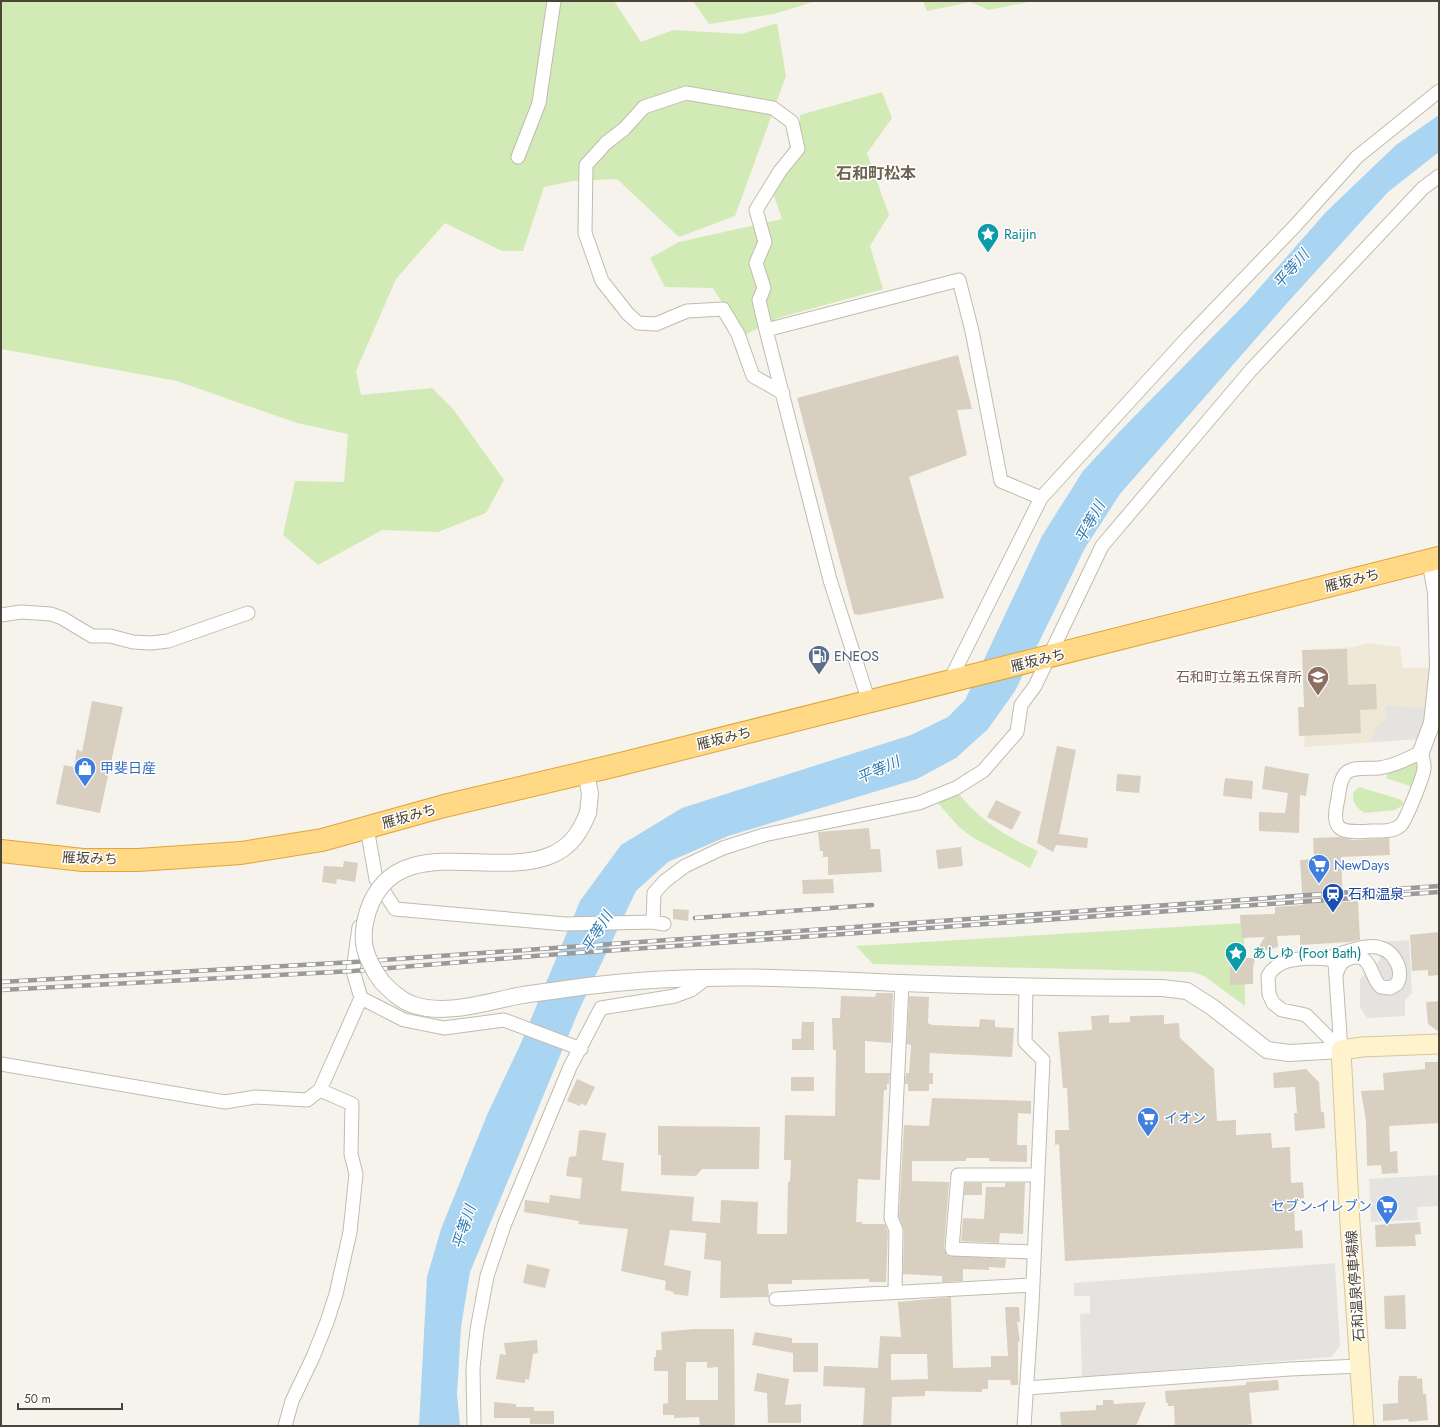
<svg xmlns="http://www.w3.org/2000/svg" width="1440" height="1427" font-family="Jost,'Noto Sans JP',sans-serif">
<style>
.education{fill:#efe8d6}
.green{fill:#d2eab5}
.parking{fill:#e5e3e0}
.water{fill:#a9d4f2}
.building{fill:#d8cfc1;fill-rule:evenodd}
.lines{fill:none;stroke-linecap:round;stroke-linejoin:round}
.minor-casing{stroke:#c2bbae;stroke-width:15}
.tertiary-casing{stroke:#c2bbae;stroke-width:18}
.secondary-casing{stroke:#d6c79b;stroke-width:21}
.trunk-casing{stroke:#e0a43c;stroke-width:24}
.minor{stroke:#fff;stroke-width:13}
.tertiary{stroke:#fff;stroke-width:16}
.secondary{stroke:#fff3cd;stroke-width:19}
.trunk{stroke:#ffd985;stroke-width:22}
.rail-casing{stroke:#9a9a9a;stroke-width:4.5}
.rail{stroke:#fff;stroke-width:3;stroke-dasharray:9;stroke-linecap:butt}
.tertiary-bridge-casing{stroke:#c2bbae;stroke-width:18;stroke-linecap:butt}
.tertiary-bridge{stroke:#fff;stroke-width:16}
.labels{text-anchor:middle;stroke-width:3;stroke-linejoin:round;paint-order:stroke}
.culture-label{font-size:14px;fill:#0d838f;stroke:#fff;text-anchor:start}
.street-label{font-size:14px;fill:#4b4439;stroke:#fff}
.service-label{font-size:14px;fill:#4e5e75;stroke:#fff;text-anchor:start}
.education-label{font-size:14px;fill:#785e54;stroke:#fff;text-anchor:end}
.shop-label{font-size:14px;fill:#366cbe;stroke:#fff;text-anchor:start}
.transit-label{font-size:14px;fill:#164399;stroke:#fff;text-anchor:start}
.water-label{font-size:15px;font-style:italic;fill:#2e7ab2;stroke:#fff}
.quarter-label{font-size:16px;font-weight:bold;fill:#6e6250;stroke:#fff}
</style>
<rect width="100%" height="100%" fill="#f6f3ec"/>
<!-- education -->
<path class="education" d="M1369,643L1400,647L1403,668H1431L1427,708L1421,739L1304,747L1309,650L1354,647Z"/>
<!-- green -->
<path class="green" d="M1,1H614L641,42L673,30L742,34L777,23L786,76L735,216L679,237L617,179L573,181L544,187L523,251H502L445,223L396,279L356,371L361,395L432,388L453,409L504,480L486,513L438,532L382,530L318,565L283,535L295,481L344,482L348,434L297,423L177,381L1,349Z
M693,1H816L774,14L709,24Z
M923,1H1033L989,10L970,2L927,11Z
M882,92L892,118L867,153L889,215L870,246L883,289L778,318L743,336L713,288L665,287L650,258L679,242L782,219L773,193L800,157V115Z
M1415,759L1421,768L1412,787L1386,778L1388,773L1409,766Z
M1359,787L1399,799L1403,801V805L1395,810L1365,813C1357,808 1352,803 1353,793Z
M958,793C979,820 1007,837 1038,851L1030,868L972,837L959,827L936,801Z
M1244,923L1245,1006L1204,976L1192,972L873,964L856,946Z"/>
<!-- parking -->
<path class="parking" d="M1386,706L1427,708L1421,739L1370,742L1376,727L1386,718Z
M1409,940L1412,993L1405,1000V1016L1368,1018L1364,1014L1360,1006V979L1380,960L1379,942Z
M1439,1175V1206L1417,1207L1418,1220L1371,1222L1369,1179Z
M1335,1263L1340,1346L1331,1357L1082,1377L1080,1314L1090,1313V1296H1074V1283Z"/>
<!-- water -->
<path class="water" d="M1439,115V152L1388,192L1288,302L1120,494L1085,548L1015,691L988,729L956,758L917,779L728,836L668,862L636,891L579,1010L470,1272L461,1327L457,1394L460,1426H419L427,1277L441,1229L487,1115L521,1043L580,901L621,845L682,808L911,735L948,717L965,700L1042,536L1083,471L1123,428L1247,302L1326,212L1396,145Z"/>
<!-- building -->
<path class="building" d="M958,355L972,409L957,410L967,455L909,477L944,598L859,615L854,614L797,398Z
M1347,649L1348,685L1376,684L1377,709L1360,710L1361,733L1299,736L1298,707H1304L1302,650Z
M92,701L123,707L100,813L56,804L64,765L74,767L77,749L82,752Z
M1057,746L1076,750L1059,834L1088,838L1087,848L1056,845L1053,852L1037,843Z
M1265,766L1309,774L1306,796L1300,795L1299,833L1259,831V812L1285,813L1288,793L1262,789Z
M1117,774L1141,776L1139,793L1116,791Z
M1225,778L1253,781L1252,799L1223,796Z
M996,800L1021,812L1012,830L987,817Z
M869,828L871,849H880L882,872L828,875V857H823V851H820L818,832Z
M1339,837L1353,840L1389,838L1390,855L1341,857L1343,902L1358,901L1360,940L1350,942L1300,945V935L1277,936L1278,947L1254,953L1265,937L1242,938L1240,915L1275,914V907L1303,905L1300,860L1314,859L1313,838Z
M961,847L963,866L938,869L936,850Z
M344,861L358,863L355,882L337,879L336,884L322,882L324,866L343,867Z
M833,879L834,893L803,894L802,880Z
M673,909L689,910L688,921L673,919Z
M1439,932V975L1428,976V970L1412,971L1410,935Z
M1230,958H1255L1253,968V984L1230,985Z
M876,993H893L891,1043L865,1041V1073H890L889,1084H887V1090H884L880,1180L858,1179L856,1222H862V1224H885L888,1232L886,1282H869V1279L792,1280V1284H768L769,1297L720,1298L721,1261L704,1259L706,1233L670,1230L664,1265L691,1271L688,1296L673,1294L674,1292L665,1290L666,1281L621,1271L628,1229L578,1224L579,1221L524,1212L525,1200L549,1203L550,1195L580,1199L582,1178L566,1176L569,1157L576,1156L579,1131L583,1130L606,1133L602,1160L624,1163L621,1191L694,1197L692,1221L720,1223L721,1200L758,1202L757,1234H787L788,1182H790L791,1160H784L785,1115L835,1116L836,1050H833L832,1018H840L841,996L875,997Z
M909,996L929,997L928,1023L932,1025L979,1027L980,1019L995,1020V1027L1014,1028L1012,1057L930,1053L929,1073H933V1084H929V1091H908V1084H905L906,1073H909L911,1045L907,1044Z
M1439,1001V1032L1428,1024L1426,1002Z
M1109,1015V1023L1130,1022V1016L1164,1015V1024L1179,1023L1180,1038L1214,1069L1217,1121L1236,1120V1135L1271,1133L1272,1148L1290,1147L1291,1183L1303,1182L1304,1198L1294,1199L1295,1231L1302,1230L1303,1248L1065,1261L1059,1144L1055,1145V1130H1069L1067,1088H1063L1058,1032L1092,1030L1091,1016Z
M802,1022H814V1050H792V1039H801Z
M1425,1062H1439V1123L1389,1126L1390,1152L1397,1151L1398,1173L1382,1174L1381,1165L1367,1166L1366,1121L1361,1091L1384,1090L1383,1073L1425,1069Z
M1306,1069L1319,1082L1321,1112H1324L1325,1128L1295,1131L1294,1113H1297L1295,1087L1274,1088L1273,1073Z
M791,1077H814V1091H791Z
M577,1079L595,1087L586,1106L581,1103L580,1106L567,1101Z
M932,1098L1031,1101V1114L1018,1113L1017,1145H1027V1162L989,1161V1158H966V1161H912V1181L949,1182L944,1248L947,1255L1006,1259L1005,1268L989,1267V1270L963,1269V1281L942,1282V1276L903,1274L904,1230L899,1217L904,1125L929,1126Z
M658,1126L760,1127L759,1169H702L696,1176L661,1175V1155H658Z
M965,1183H982V1195H964Z
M1005,1183H1025L1023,1234L1000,1233L999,1243L961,1241L963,1218L984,1219L986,1187H1005Z
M1420,1222L1421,1234L1415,1235L1416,1246L1376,1247L1375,1225Z
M527,1264L550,1269L545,1288L523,1283Z
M1405,1295L1406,1329H1385L1384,1296Z
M951,1297L953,1368L991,1367V1356H1008L1005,1307H1019L1020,1322H1017L1020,1341L1018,1342V1385H1011L1010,1380H988V1389H982V1392L925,1391V1396L892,1397L891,1426H863L865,1388L823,1386L824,1366L878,1368L880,1336L901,1337L898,1302ZM891,1354H927L928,1379L891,1380Z
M694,1329H734L735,1426H700L699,1417L674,1418V1415H663V1404L668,1403V1371H654V1357H656V1350H662L661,1332ZM686,1362H707V1368L718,1367V1400H686Z
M755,1332L792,1338V1343H818V1372H793V1353L752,1345Z
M537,1340L538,1353L533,1354L529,1380L525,1379V1383L496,1379L500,1354L506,1355L504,1343Z
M757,1373L789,1379L785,1405L801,1404V1423H768L767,1393L754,1391Z
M1399,1376H1417V1379L1422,1378L1423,1394H1426L1428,1420L1409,1422L1408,1419L1383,1421V1404L1398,1403V1380H1399Z
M1278,1380L1279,1390L1249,1393L1252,1424L1239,1426H1175L1174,1406H1168V1403H1166L1165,1391L1246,1385V1382Z
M1103,1400H1113L1114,1404L1146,1402L1136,1426H1061L1060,1412L1096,1410V1405H1103Z
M494,1402L516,1404V1407H534V1411H554V1424H530V1418H494Z"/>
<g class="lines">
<!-- minor casing -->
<g class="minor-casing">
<path id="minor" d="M518,157L539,103L554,1
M766,330L959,280L972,331L1001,481L1041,498
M783,393L753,376L738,334L723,309L687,311L656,324L638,323L628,314L602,281L585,233L586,165L606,143L624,129L644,107L686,93L773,108L792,122L798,149L780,171L756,210L765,242L756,263L764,288L759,300L766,330L830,580L869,702
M1,615L21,612L51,614L62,618L92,636H110L133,642L151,643L168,641L248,613
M949,682L1041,498L1189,336L1295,226L1357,157L1439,91
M1421,752C1422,757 1425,764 1424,769C1423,777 1406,820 1401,825C1393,832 1382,831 1372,831C1342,833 1330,833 1338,799C1339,791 1340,779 1346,773C1353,766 1370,769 1379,768C1394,766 1408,759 1421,752Z
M367,828L376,879L395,909L565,924L653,922L664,924
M653,922L654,893L665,881L685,866L723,848L764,835L919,803L956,788L983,771L1017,732L1021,705L1035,686L1102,546L1251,370L1423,188L1439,176
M359,927L353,971L361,998L404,1020L444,1028L504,1020L581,1049
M1311,958L1330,959L1335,963L1341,1050L1306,1015L1282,1010L1273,1003L1269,994L1268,976C1277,960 1294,959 1311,958Z
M1326,959C1347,952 1381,934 1396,961C1400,968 1401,977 1397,984L1390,988L1381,987C1370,979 1372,949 1348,959C1340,962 1338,968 1336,976
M1,1064L225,1102L256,1097L307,1100L320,1090L361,998
M1033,1252L952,1249L958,1175H1038
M895,1292L896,1230L891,1218L902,983
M776,1299L1032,1285
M1026,1388L1290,1369L1360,1366
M285,1426L292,1401L313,1357L327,1322L336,1294L350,1232L356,1174L351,1154L352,1104L320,1090
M474,1426L473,1368L477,1330L487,1276L505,1223L570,1067L601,1008L675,996L691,990L708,977
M1024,1426L1032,1305L1043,1060L1025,1042L1026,986"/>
</g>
<!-- tertiary casing -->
<g class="tertiary-casing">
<path id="tertiary" d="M1421,752L1432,723L1438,667L1436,592L1430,560
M586,772L590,794L588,813
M382,982C391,991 401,1001 414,1005C448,1016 489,1001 523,995C551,991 578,987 606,984C704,973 801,978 900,983C987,986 1074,988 1162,988L1187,991L1212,1007L1267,1050L1289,1053L1341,1050"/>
</g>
<!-- secondary casing -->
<g class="secondary-casing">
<path id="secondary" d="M1364,1426L1350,1224L1341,1050L1362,1047L1439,1044"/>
</g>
<!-- trunk casing -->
<g class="trunk-casing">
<path id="trunk" d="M1,851L83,860H138L241,853L322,840L444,806L617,765L1439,558"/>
</g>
<!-- minor -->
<use href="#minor" class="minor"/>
<!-- tertiary -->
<use href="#tertiary" class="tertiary"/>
<!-- secondary -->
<use href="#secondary" class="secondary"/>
<!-- trunk -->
<use href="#trunk" class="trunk"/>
<!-- rail casing -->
<g class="rail-casing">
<path id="rail" d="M695,918L872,905
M1,982L354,962L1439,886
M1,990L353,971L547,955L1439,892"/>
</g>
<!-- rail -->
<use href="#rail" class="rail"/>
<!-- tertiary-bridge casing -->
<g class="tertiary-bridge-casing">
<path id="tertiary-bridge" d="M382,982C364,957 359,940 368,911C395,830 490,879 549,856C570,848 580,833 588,813"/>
</g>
<!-- tertiary-bridge -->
<use href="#tertiary-bridge" class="tertiary-bridge"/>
</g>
<!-- icons -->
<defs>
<g id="sight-pin" transform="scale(1.15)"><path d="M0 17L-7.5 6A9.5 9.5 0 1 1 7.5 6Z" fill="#0f9aa8" stroke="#fff"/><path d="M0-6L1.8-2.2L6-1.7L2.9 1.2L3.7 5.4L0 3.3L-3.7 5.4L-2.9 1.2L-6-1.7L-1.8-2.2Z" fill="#fff"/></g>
<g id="fuel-pin" transform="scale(1.15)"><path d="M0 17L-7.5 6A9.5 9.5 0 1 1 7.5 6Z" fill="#5c6f8a" stroke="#fff"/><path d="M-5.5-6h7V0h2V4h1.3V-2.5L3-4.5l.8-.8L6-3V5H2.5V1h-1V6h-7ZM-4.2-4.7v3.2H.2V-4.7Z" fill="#fff"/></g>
<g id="school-pin" transform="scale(1.15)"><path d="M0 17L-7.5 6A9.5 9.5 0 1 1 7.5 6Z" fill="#8d6e63" stroke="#fff"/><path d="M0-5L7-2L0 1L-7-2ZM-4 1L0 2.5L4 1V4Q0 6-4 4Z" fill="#fff"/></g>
<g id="shop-pin" transform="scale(1.15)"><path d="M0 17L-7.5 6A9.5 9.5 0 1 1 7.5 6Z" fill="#3f7fe0" stroke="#fff"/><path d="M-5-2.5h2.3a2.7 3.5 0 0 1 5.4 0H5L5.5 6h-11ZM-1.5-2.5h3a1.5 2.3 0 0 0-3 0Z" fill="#fff"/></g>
<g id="supermarket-pin" transform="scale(1.15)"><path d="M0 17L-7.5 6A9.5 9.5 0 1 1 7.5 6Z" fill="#3f7fe0" stroke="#fff"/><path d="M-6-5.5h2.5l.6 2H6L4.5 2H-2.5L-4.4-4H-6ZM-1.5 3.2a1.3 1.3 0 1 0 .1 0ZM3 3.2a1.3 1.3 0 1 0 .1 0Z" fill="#fff"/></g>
<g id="station-pin" transform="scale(1.15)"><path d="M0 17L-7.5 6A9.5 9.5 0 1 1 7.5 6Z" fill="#1a4fb4" stroke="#fff"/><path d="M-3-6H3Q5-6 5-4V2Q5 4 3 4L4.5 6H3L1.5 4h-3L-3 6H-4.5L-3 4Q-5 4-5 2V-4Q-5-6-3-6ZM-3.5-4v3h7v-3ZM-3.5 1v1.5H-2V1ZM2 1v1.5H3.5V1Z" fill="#fff"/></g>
</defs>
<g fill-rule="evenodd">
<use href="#sight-pin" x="988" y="234"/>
<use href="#fuel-pin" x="819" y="656"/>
<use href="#school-pin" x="1318" y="677"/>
<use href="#shop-pin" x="85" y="768"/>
<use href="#supermarket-pin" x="1319" y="865"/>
<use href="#station-pin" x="1333" y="894"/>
<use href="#sight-pin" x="1236" y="953"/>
<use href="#supermarket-pin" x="1148" y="1118"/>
<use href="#supermarket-pin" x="1387" y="1206"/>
</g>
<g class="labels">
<!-- culture labels -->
<g class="culture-label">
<text x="1004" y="239">Raijin</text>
<text x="1252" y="958">あしゆ (Foot Bath)</text>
</g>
<!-- street labels -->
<g class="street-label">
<text transform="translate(1352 580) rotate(-14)" y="5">雁坂みち</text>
<text transform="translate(1038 660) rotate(-14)" y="5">雁坂みち</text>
<text transform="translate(724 738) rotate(-14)" y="5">雁坂みち</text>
<text transform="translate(409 816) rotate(-16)" y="5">雁坂みち</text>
<text transform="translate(90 858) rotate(2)" y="5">雁坂みち</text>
<text transform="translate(1355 1286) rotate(-94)" y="5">石和温泉停車場線</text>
</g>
<!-- service labels -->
<g class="service-label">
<text x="834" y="661">ENEOS</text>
</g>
<!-- education labels -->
<g class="education-label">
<text x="1302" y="682">石和町立第五保育所</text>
</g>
<!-- shop labels -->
<g class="shop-label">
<text x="100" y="773">甲斐日産</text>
<text x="1334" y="870">NewDays</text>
<text x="1164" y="1123">イオン</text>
<text x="1372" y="1211" text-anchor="end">セブン-イレブン</text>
</g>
<!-- transit labels -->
<g class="transit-label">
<text x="1348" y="899">石和温泉</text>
</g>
<!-- water labels -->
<g class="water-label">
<text transform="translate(1291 269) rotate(-49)" y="5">平等川</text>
<text transform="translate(1090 522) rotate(-61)" y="5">平等川</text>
<text transform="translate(878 770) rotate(-24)" y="5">平等川</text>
<text transform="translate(597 932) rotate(-59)" y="5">平等川</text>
<text transform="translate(464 1227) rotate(-72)" y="5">平等川</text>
</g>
<!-- quarter labels -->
<g class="quarter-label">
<text x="876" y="179">石和町松本</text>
</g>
</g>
<!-- border -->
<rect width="1440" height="1427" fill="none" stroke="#4b4439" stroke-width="4"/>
<!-- scale -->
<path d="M18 1403v6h104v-6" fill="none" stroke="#4b4439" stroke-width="2"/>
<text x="24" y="1403" font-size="12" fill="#4b4439" stroke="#ffffff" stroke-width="3" paint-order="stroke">50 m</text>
</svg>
